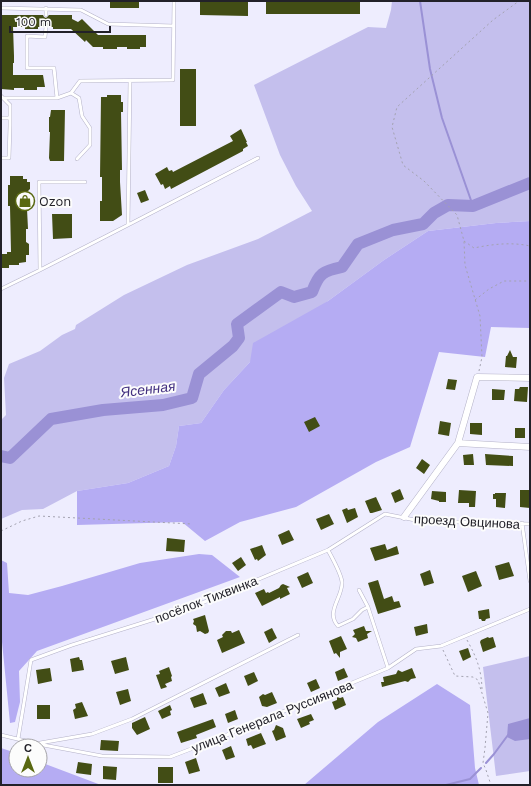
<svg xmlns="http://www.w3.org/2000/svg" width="531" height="786" font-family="'Work Sans',sans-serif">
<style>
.green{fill:#c4bfed}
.forest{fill:#b5acf3}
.water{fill:#9a91d5}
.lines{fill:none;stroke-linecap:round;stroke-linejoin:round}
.stream{stroke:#9a91d5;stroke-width:2}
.river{stroke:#9a91d5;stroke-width:12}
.building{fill:#424d15}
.lane-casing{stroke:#b4b2c8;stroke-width:4}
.street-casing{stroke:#b4b2c8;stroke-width:7}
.path{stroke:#a3a2b0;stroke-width:1;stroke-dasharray:2 3;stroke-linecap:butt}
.lane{stroke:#fff;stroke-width:3}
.street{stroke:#fff;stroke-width:6}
.labels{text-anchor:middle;stroke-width:4;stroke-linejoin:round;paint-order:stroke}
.poi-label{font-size:13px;fill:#222129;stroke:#fcfcfc;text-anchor:start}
.street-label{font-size:13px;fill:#222129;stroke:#fcfcfc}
.water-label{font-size:14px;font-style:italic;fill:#433080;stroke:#fcfcfc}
</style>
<rect width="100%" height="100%" fill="#eeedfe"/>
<!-- green -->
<path class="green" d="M392,1H530V221L496,223L428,231L384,260L328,301L250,362L224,390L201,423L179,426L176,446L169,466L128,483L77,491L43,509L22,510L1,519V420L6,415L4,378L9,364L40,351L62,335L75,329L76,325L124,295L187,265L258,239L312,211L296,186L280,155L254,85L368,27L386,28L391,10Z
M530,656V771L496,776L483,667Z"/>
<!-- forest -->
<path class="forest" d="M530,221V328L491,327L485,357L439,352L410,447L376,462L296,507L240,522L205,541L182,522L77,525V491L128,483L169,466L176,446L179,426L201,423L224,390L250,362L253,343L328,301L384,260L428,231L496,223Z
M199,554L212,555L240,577L37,651L19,671L20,702L15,722L10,723L2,642H1V560L7,563L9,593L28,595L62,586L140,563Z
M437,684L470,705L475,768L479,785H304L378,722Z
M1,748L16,753V770H40V762L101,785H1Z"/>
<!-- water -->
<path class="water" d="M530,718V739L515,741L507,737L508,724Z"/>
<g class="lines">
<!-- stream -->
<path class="stream" d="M420,1L430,69L442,118L473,206
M486,763L494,754L508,735
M446,785L470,779L481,768"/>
<!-- river -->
<path class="river" d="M1,456L10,458L51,419L103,410L163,405L192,398L199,374L233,346L239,338L237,324L281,292L294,297L312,292C319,273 323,271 342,267L358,244L393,230L423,224L434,213L448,205L473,206L530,183"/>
</g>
<!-- building -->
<path class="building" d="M110,1H139V8H110Z
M266,1H360V14H266Z
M200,2H248V16L200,15Z
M1,15H43L44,17L46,18L49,15H72V19L78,22L82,19L98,35H146V47H140V49H127V47H117V49H103V47H93L86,40L85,42L71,29H53V27H49L46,24L43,27H38V29H25V27H13L14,56V63H13V75H43L45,87H37V90H24V88H14V90L1,89Z
M180,69H196V126H180Z
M107,95H121V102H123V112H121L122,170H120V182L122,215L113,221H100V201H102V177H100L101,97H107Z
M51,110H65L64,161H50L49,158L50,132H49V117H50Z
M241,129L247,142H246L248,146L243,149V151L171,189L170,186L165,189L163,184L161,185L155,174L167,167L169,171L172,170L173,172L233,141L230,136Z
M10,176H23V179H27V182H30V189L27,192V202H29V209H27L28,229H26V242L29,244V255H26V262L19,263V265H9V268H1V255L2,254H7V252H11L10,206H8V185H10Z
M145,190L149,200L141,203L137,193Z
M52,214H72V238L53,239Z
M510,350L513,357H517L516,368L505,367L506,356H507Z
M448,379L457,380L455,390L446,389Z
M520,387H528L527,402L514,401L515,389H519Z
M492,389L505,390L504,400H492Z
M315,417L320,426L309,432L304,422Z
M440,421L451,423L449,436L438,434Z
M470,423H482V435L470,434Z
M515,428H525V438H515Z
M473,454L474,465H464L463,455Z
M485,454L513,456V466L486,465Z
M422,459L430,465L424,474L416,468Z
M400,489L404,499L395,503L391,493Z
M459,490L476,491L475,507H469V503H458Z
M520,490H530V508L520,507Z
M432,491L446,492V502H439V501L431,499Z
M495,493H506L505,508L496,507V499H493V494H495Z
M376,497L382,510L372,513H370L365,501Z
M347,508L348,510L355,508L358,517L347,523L342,510Z
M329,514L334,524L321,530L316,519Z
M289,530L294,540L282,545L278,535Z
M167,538L185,540L184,552L166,551Z
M385,544L387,550L397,546L399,554L375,561L370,548Z
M262,545L266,555L258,561L257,559L255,560L250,549Z
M241,557L246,565L238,571L232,563Z
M509,562L514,576L499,580L495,566Z
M430,570L434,583L424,586L420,574Z
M476,571L482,586L468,592L462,576Z
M308,572L313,583L302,588L297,577Z
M378,580L384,599L392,596L394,602L399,601L401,607L378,614L368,583Z
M283,584L290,587L287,588L290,594L280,599V597L262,606L255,593L264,589L266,593L268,592L269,593L279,588L281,585Z
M489,609L490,618L486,619L485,621H482L481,619H479L478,611Z
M205,615L209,631L208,633L205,634L200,631L197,632L196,626L193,624L194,621L193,619Z
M427,624L428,633L416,636L414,627Z
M364,626L366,631H372L367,634L368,638L358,642L356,638L352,637L355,634L353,630Z
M272,628L277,638L269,643L264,632Z
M239,630L245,643L222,653L217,640L223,637L222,635L226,631H231L232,633Z
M341,636L347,649L340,652V658L336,653L334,654L329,641Z
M488,637L489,638L493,637L496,647L483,652L480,642L481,640Z
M468,648L471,657L463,661L459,651Z
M79,657L80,660H82L84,670L72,672L70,659Z
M126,657L129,670L115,674L111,661Z
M169,667L172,676L171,677L172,681L165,684L167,687L161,689L156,675L160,674L159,671Z
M50,668L52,681L38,684L36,670Z
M344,668L348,677L338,681L335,672Z
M412,668L416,678L411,679L408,682L405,681L382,687L381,682H384L383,677L396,674L398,670L402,672Z
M254,672L258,681L248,686L244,676Z
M316,679L320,688L311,692L307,683Z
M226,683L230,693L219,697L215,688Z
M128,689L131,701L120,705L116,692Z
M272,692L277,703L267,707L262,706L259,697L263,694L265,695Z
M203,693L207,704L194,708L190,698Z
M337,697L340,698L343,697L346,705L335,710L332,702L337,700Z
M82,702L88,716L75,719L73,710L76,708L75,704Z
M37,705H50V719H37Z
M170,705L172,710L170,711L171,715L162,719L158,711Z
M235,710L238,719L228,723L225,714Z
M311,714L314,720L309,722L310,724L301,728L297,719Z
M145,717L150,729L137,735L132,728V723Z
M213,719L216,727L196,735L197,738L181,743L177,732Z
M276,725L283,728L286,737L276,741L272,731L274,730Z
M261,733L266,744L253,749L251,745L248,746L246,739Z
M101,740L119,741L118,751L100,750Z
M231,746L235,757L226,760L222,750Z
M196,758L200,771L189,774L185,762Z
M78,762L92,764L91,775L76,773Z
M103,766L117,767L116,780L103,779Z
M158,767H173V783H158Z"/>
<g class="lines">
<!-- lane casing -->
<g class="lane-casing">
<path id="lane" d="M1,8L81,10L108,24L174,26
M46,15V8
M130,81L128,225L258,158
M71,93L79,98L82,116L90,128V145L77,159
M1,96L3,98H57L54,68H27V36L45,37L46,27
M57,98L71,93L80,81L173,80L174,1
M1,118H10
M1,158H9L10,126V105L3,98
M40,270L128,225
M1,289L40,270L39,182H85
M522,523L530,581
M328,550C332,558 341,573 342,582C343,597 325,612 338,626L353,619L362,610L368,607L388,668
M359,590L368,607
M1,735L38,744L102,756L170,757L217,739L388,668L416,649L441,646L530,609
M18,739L31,660L72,645L190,608L328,550L385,514L420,521L530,524
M40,743L92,734L132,719L298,635"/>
</g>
<!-- street casing -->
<g class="street-casing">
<path id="street" d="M458,443L477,377L530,378
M404,517L458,443L530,447"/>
</g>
<!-- path -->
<path class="path" d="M464,241L474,248C493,244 512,242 530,246
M475,300L489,289L504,281H530
M479,371L482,357L480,316L465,265L464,241L457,215L424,181L403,165L392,127L397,107L493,20L519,1
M1,531L22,521L39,516L192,524
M467,640C477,658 482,671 482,692
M443,650L455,676L473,677L478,680L488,713L485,748L483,763L486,770L491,785"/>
<!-- lane -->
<use href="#lane" class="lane"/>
<!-- street -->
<use href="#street" class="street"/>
</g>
<!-- icons -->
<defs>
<g id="shop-ring" transform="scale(1)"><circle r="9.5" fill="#fcfcfc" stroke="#596811" stroke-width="1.5"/><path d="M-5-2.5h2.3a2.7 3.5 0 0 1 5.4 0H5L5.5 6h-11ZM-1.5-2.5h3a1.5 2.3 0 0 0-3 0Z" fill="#596811"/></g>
</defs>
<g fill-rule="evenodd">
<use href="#shop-ring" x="25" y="201"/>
</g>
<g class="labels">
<!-- poi labels -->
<g class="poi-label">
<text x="39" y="206">Ozon</text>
</g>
<!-- street labels -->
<g class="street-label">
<text transform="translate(467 521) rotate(3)" y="5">проезд Овцинова</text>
<text transform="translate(206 599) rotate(-21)" y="5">посёлок Тихвинка</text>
<text transform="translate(272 716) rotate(-22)" y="5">улица Генерала Руссиянова</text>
</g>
<!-- water labels -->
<g class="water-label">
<text transform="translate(148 389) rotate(-7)" y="5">Ясенная</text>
</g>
</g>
<!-- border -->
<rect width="531" height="786" fill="none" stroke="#222129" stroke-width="4"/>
<!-- north arrow -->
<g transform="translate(28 758)"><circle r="19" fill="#fcfcfc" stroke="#a5a4a8"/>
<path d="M0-3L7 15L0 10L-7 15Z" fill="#596811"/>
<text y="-6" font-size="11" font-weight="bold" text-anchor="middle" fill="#222129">С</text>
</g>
<!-- scale -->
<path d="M10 26v6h100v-6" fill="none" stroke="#222129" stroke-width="2"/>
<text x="16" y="26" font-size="12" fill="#222129" stroke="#fcfcfc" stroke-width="3" paint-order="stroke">100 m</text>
</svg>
